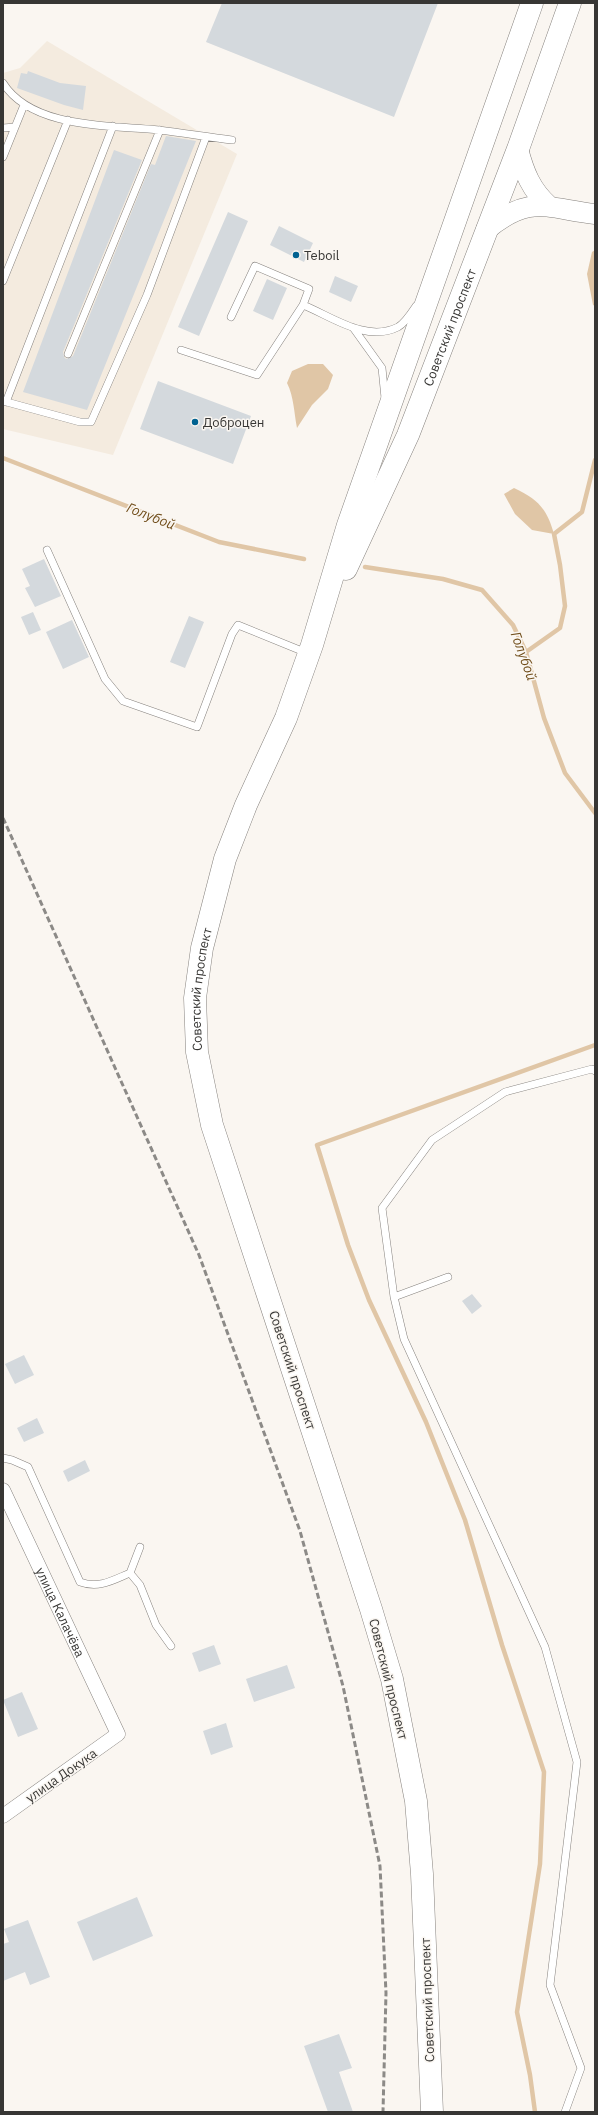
<svg xmlns="http://www.w3.org/2000/svg" width="598" height="2115" font-family="'IBM Plex Sans',sans-serif">
<style>
.built{fill:#f4ebdf}
.water{fill:#e0c6a6}
.lines{fill:none;stroke-linecap:round;stroke-linejoin:round}
.stream{stroke:#e0c6a6;stroke-width:4.5}
.building{fill:#d4d9dd}
.lane-casing{stroke:#86827e;stroke-width:8}
.street-casing{stroke:#86827e;stroke-width:15}
.secondary-casing{stroke:#86827e;stroke-width:21}
.primary-casing{stroke:#86827e;stroke-width:23}
.lane{stroke:#fff;stroke-width:7}
.street{stroke:#fff;stroke-width:14}
.secondary{stroke:#fff;stroke-width:20}
.primary{stroke:#fff;stroke-width:22}
.rail{stroke:#8c8a87;stroke-width:3;stroke-dasharray:6 3;stroke-linecap:butt}
.poi-dot{fill:#006291;stroke:#faf6f1;stroke-width:1.5}
.labels{text-anchor:middle;stroke-width:3;stroke-linejoin:round;paint-order:stroke}
.poi-label{font-size:13px;fill:#373634;stroke:#faf6f1;text-anchor:start}
.street-label{font-size:13px;fill:#373634;stroke:#faf6f1}
.water-label{font-size:14px;font-style:italic;fill:#714e1b;stroke:#faf6f1}
</style>
<rect width="100%" height="100%" fill="#faf6f1"/>
<!-- built -->
<path class="built" d="M47,41L237,154L113,455L3,429V73L20,68Z"/>
<!-- water -->
<path class="water" d="M595,250V306L593,305L587,274L592,252Z
M308,364H323L333,375L328,389L312,405L297,428C294,413 294,397 287,383L292,371Z
M514,488C538,499 547,509 554,534L532,530L515,514L504,494Z"/>
<g class="lines">
<!-- stream -->
<path class="stream" d="M3,458L219,542L304,559
M365,567L443,579L482,590L513,625L526,652L544,718L565,773L595,813
M526,652L560,628L565,606L560,565L554,534L582,512L595,460
M535,2112L530,2075L517,2012L540,1864L544,1772L502,1645L465,1520L426,1422L369,1300L348,1245L317,1145L595,1045"/>
</g>
<!-- building -->
<path class="building" d="M222,3H438L394,117L206,42Z
M28,71L60,83L86,86L83,110L64,105L17,88L21,73L27,74Z
M166,136L196,141L87,410L23,392L114,150L142,160L63,352L64,357L66,359L73,356L151,164L155,165Z
M228,212L248,221L199,336L178,327Z
M279,226L313,243L304,262L270,245Z
M335,276L358,286L351,302L329,292Z
M267,279L287,288L273,320L253,311Z
M158,381L251,416L233,464L140,429Z
M44,559L61,596L35,607L25,588L30,586L22,569Z
M33,612L41,630L29,635L21,617Z
M189,616L204,622L185,668L170,662Z
M72,620L89,657L63,669L46,632Z
M472,1294L482,1306L472,1314L462,1301Z
M24,1355L34,1375L15,1384L5,1364Z
M37,1418L44,1433L24,1442L17,1428Z
M85,1460L90,1471L68,1482L63,1471Z
M214,1645L221,1664L199,1672L192,1653Z
M287,1665L295,1688L254,1702L246,1679Z
M22,1692L38,1729L18,1737L3,1700Z
M226,1723L233,1747L211,1755L203,1731Z
M137,1897L153,1936L93,1961L77,1922Z
M28,1920L50,1977L30,1985L25,1972L3,1981V1944L9,1942L4,1929Z
M339,2034L352,2068L339,2072L353,2112H328L304,2046Z"/>
<g class="lines">
<!-- lane casing -->
<g class="lane-casing">
<path id="lane" d="M3,83C32,129 110,125 159,130C183,133 208,137 232,140
M3,128L15,127
M3,157L24,105
M3,281L68,120
M231,317L255,266L309,289L303,305C331,316 366,343 398,327C405,323 412,312 416,306
M354,329L382,368L385,398
M181,350L257,375L303,305
M68,354L160,130
M3,401L80,422H91L147,295L206,137
M6,402L113,126
M47,550L105,679L123,701L197,727L232,634L238,625L307,653
M394,1297L448,1277
M3,1458L12,1460L28,1467L80,1582C99,1589 113,1580 130,1573L140,1547
M130,1573L140,1585L156,1625L171,1646
M565,2112L581,2068L550,1985L577,1762L545,1647L404,1339L394,1297L382,1208L432,1140L505,1092L592,1069L595,1071"/>
</g>
<!-- street casing -->
<g class="street-casing">
<g id="street">
<path id="s1" d="M3,1490L118,1734L3,1816"/>
</g>
</g>
<!-- secondary casing -->
<g class="secondary-casing">
<path id="secondary" d="M518,149C524,172 531,190 549,206
M486,230C530,194 545,208 595,214"/>
</g>
<!-- primary casing -->
<g class="primary-casing">
<g id="primary">
<path id="s2" d="M346,569L408,435L518,149L570,3"/>
<path id="s3" d="M432,2112L422,1874L416,1801L392,1679L371,1609L212,1125L197,1052L195,998L202,948L225,859L246,805L286,718L312,645L348,525L532,3"/>
</g>
</g>
<!-- lane -->
<use href="#lane" class="lane"/>
<!-- street -->
<use href="#street" class="street"/>
<!-- secondary -->
<use href="#secondary" class="secondary"/>
<!-- primary -->
<use href="#primary" class="primary"/>
<!-- rail -->
<path class="rail" d="M3,818L199,1255L300,1531L343,1686L380,1866L386,1993L383,2112"/>
</g>
<!-- markers -->
<g class="poi-dot">
<circle cx="296" cy="255" r="4"/>
<circle cx="195" cy="422" r="4"/>
</g>
<g class="labels">
<!-- poi labels -->
<g class="poi-label">
<text x="304" y="260">Teboil</text>
<text x="203" y="427">Доброцен</text>
</g>
<!-- street labels -->
<g class="street-label">
<text dy="5" stroke="none"><textPath href="#s2" startOffset="263">Советский проспект</textPath></text>
<text dy="5" stroke="none"><textPath href="#s3" startOffset="1156">Советский проспект</textPath></text>
<text transform="translate(293 1370) rotate(72)" y="5">Советский проспект</text>
<text dy="5" stroke="none"><textPath href="#s1" startOffset="135">улица Калачёва</textPath></text>
<text transform="translate(389 1679) rotate(76)" y="5">Советский проспект</text>
<text transform="translate(61 1775) rotate(-35)" y="5">улица Докука</text>
<text transform="translate(427 2000) rotate(-92)" y="5">Советский проспект</text>
</g>
<!-- water labels -->
<g class="water-label">
<text transform="translate(151 516) rotate(21)" y="5">Голубой</text>
<text transform="translate(524 656) rotate(70)" y="5">Голубой</text>
</g>
</g>
<!-- border -->
<rect width="598" height="2115" fill="none" stroke="#373634" stroke-width="8"/>
</svg>
